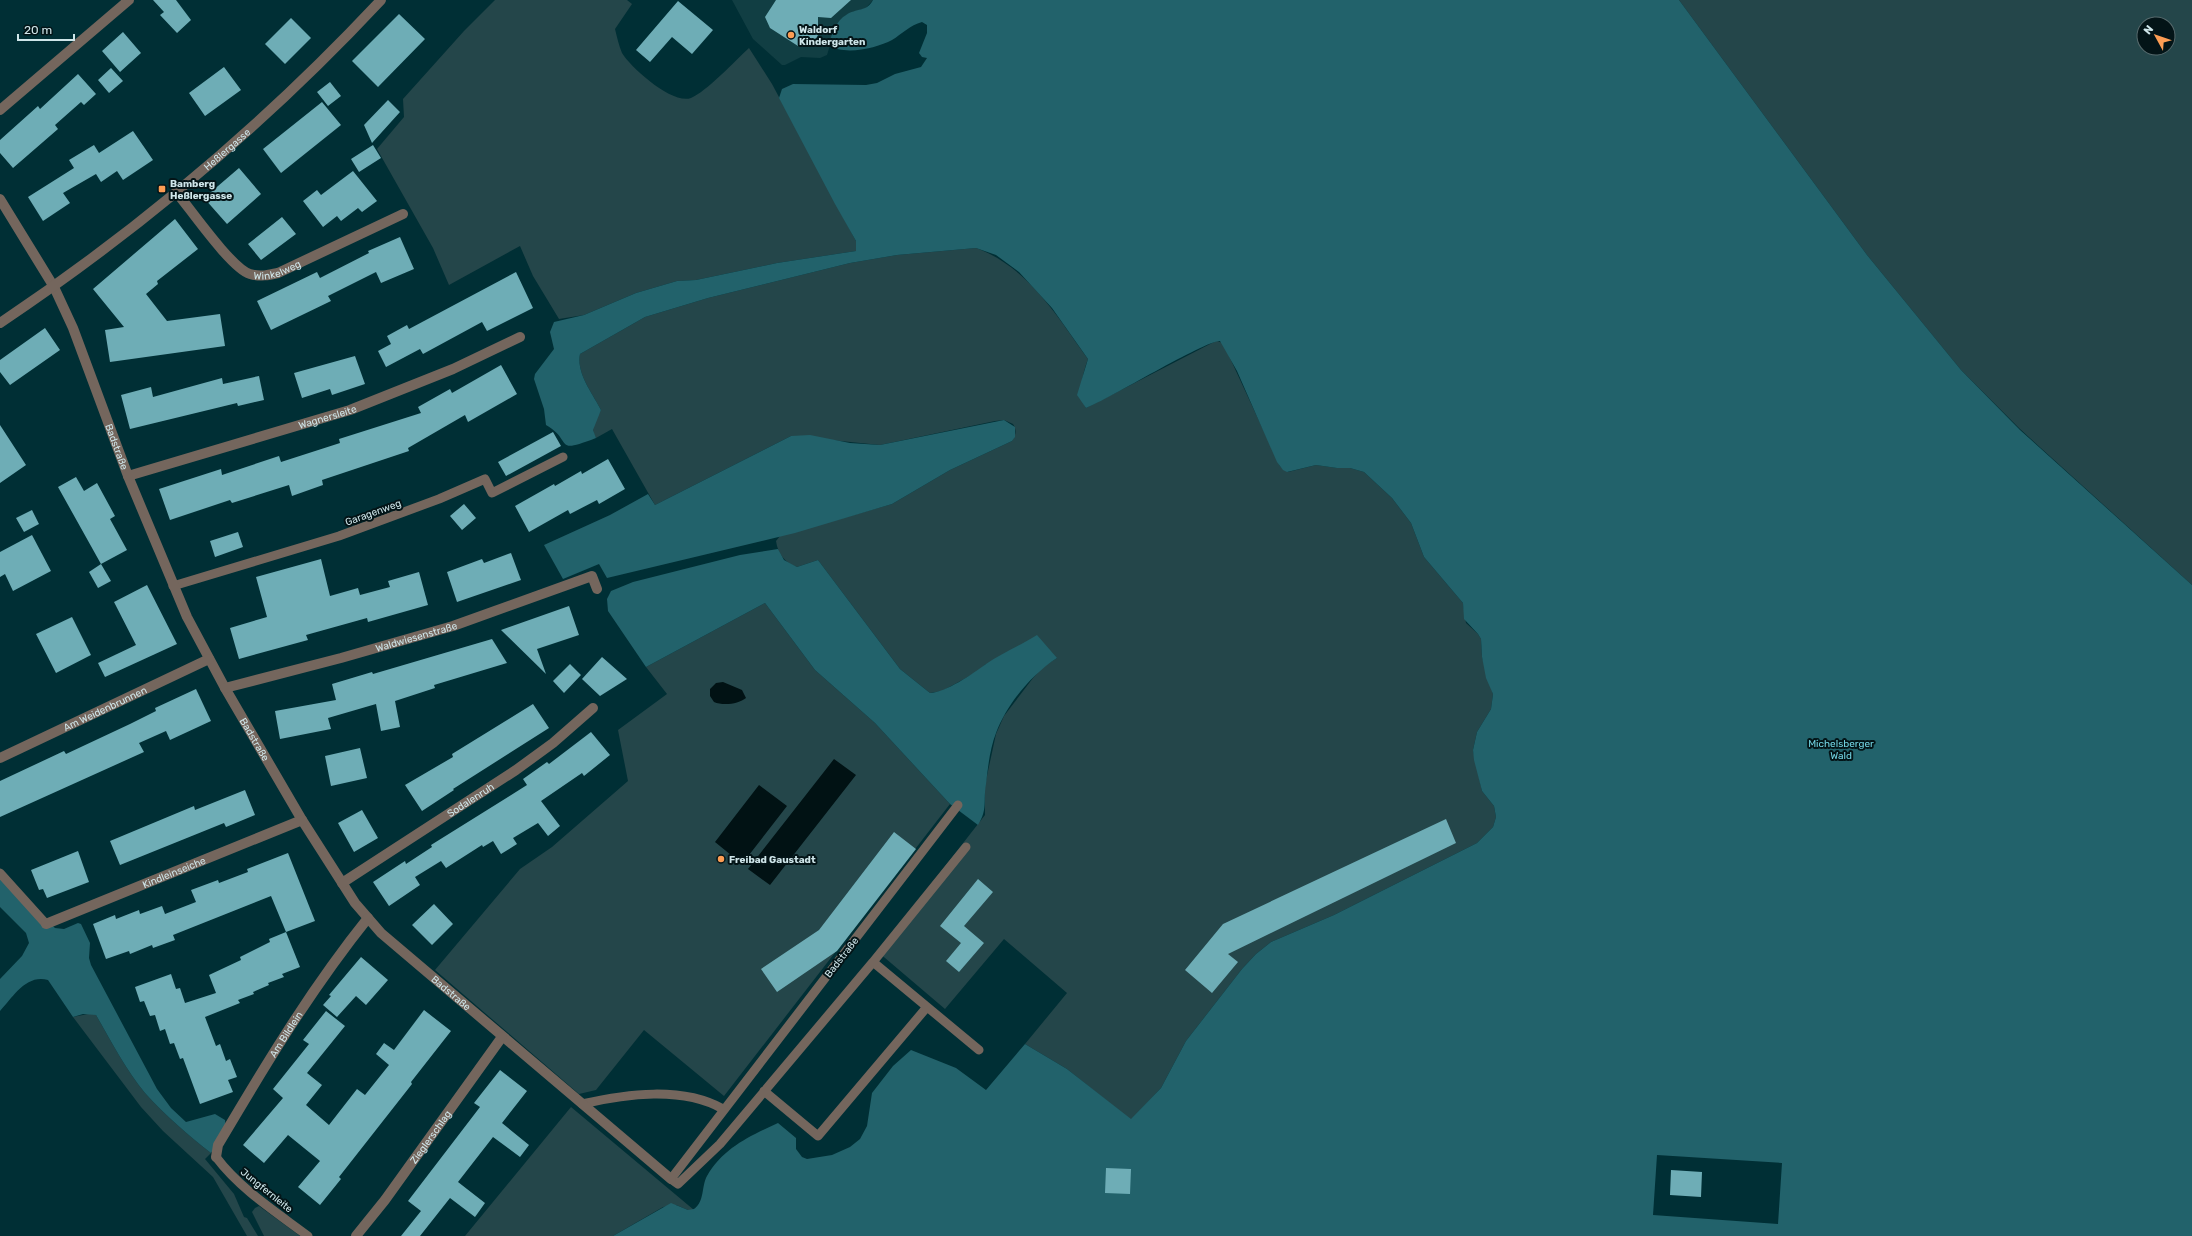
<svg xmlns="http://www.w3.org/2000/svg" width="2192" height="1236" font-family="Rubik,sans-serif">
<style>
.built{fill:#113e43}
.green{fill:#24464a;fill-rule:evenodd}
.forest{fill:#22626b;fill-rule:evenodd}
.water{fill:#011214}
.building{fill:#6eadb6}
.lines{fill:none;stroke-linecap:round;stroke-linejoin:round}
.lane{stroke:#74665d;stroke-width:9}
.street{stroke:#74665d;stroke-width:10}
.poi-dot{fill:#fc9d54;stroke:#031417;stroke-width:1.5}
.labels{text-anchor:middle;stroke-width:4;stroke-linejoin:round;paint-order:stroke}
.poi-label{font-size:10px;font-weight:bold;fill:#cfe6ea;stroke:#031417;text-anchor:start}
.street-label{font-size:10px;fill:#cfe6ea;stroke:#031417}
.park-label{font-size:10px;fill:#73d6e5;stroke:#031417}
</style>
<rect width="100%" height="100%" fill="#002f35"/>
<!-- built -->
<path class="built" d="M732,0H873L865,9L846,15L836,26L827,55L820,58L801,57L785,65H782L753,39Z"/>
<!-- green -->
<path class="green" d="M495,0H627L632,4L615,29C617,37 619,46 622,53C631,68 673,105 691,98C706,92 736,60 749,48L772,84L856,241V251L777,263L696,280L677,281L636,293L584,315L559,319L533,276L520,246L449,285L433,248L377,149L404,117L403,99L464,31Z
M1679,0H2192V585L2020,429L1961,370L1867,255ZM2144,24H2168V48H2144Z
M976,248C1028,267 1057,316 1088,359C1083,373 1077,394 1086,408L1212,343L1217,341L1223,343L1280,466L1288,472L1316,465L1337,468H1350L1364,472L1392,498L1411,523L1424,557L1463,603L1466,623L1478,634L1481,639L1482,657L1493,694L1491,709L1477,732L1473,750L1482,791L1494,806L1496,817L1493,827L1477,843L1334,915L1271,942L1256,954L1242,969L1186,1041L1161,1088L1131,1120L1067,1069L1025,1044L1067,993L1004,939L945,1009L878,952L985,815V785L996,734L1004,716L1033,678L1043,667L1057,658L986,664L977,672L942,691L930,693L900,669L818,560L797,567C784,562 778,554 776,541L780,536L892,504L950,470L1012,441C1016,435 1017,430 1013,424L1004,420L995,421L880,445L791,436L655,505L612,429L596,438C589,428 596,419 601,410C593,394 576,373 580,354L645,317L708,298L850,263L897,255Z
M765,603L815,670L875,723L950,804L724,1096L644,1030L596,1090L579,1094L435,970L520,869L552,847L628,781L618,730L667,694L646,667Z
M93,1013L96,1015C111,1041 126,1070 145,1093C165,1115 188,1135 211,1153L205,1159L234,1194L244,1217L247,1218L258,1236H247L213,1177L163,1131L141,1107L73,1017Z
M571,1107L694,1210H688L676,1205L663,1207L613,1236H465Z
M259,1206L300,1236H264L252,1212L255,1208Z"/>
<!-- forest -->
<path class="forest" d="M873,0H1679L1867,255L1961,370L2020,430L2192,585V1236H613L671,1203L688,1210L694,1209C705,1201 701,1187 707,1176C723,1148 750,1136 778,1123L796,1138V1149L802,1157L807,1159L832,1155L850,1147L860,1139L867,1126L872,1093L893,1066L911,1050L956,1068L986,1090L1025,1044L1067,1069L1131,1119L1161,1088L1186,1041L1242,969L1256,954L1271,942L1334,915L1477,843L1493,827L1496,817L1494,806L1482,791L1474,760L1473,750L1477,732L1491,709L1493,694L1486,678L1482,657L1481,639L1478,634L1464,619L1463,603L1424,557L1411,523L1392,498L1364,472L1350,468H1337L1316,465L1287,472L1283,470L1277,462L1237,371L1220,341C1206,340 1109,399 1086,408L1077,395L1088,359L1052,308L1019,272L996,255L976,248L897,255L850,263L708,298L645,317L580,354C576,373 593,394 601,410L593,430L596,438C552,455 574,441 546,425L544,409L534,379L535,374L554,349L550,332L554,322L584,315L636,293L677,281L696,280L777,263L856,251V241L835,204L779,98L782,89L793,84L866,85L877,83L895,74L921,67L927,58L922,57L919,53L927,33V25L922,22C910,25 902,34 892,40C877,48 844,56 829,45C831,34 837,20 846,15C856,8 867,12 873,0ZM1657,1155L1782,1163L1778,1224L1653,1215Z
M1004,420L1015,427V437L1012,441L950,470L892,504L795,533L607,578L599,564L563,579L544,545L610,515L648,494L655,505L791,436L810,435L850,443L880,445Z
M778,549L784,560L797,567L818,560L900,669L930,693C945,693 974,673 986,664C1002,653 1021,645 1037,635L1057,658C1031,675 1007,704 996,733C990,748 988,767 986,784C983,801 988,809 978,825L950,804L875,723L815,670L765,603L646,667L608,611L607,599L611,591L633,582L740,555Z
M0,878L55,928L64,929L78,923L81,924L90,943L89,958L91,965L157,1089L171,1108L186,1122L215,1114L225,1120L226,1129L211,1153C188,1135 165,1115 145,1093C126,1070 111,1041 96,1015L83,1014L73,1017L48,980C26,974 13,997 0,1011V979L22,956L29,943L26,933L0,907Z"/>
<!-- water -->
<path class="water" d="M723,682L742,690L746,698C739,704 723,706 714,702L710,696V689L716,683Z
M834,759L856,775L770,885L748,869Z
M759,785L787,806L742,864L715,842Z"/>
<!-- building -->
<path class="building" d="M153,0H176L191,20L177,33L160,15L164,12Z
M776,0H851L831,18L818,17V35L814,42L807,46H798L770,28L765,17Z
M678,1L713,30L692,54L672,37L650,62L636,50Z
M399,14L425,39L378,87L352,61Z
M291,18L311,38L285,64L265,44Z
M123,32L141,53L120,72L102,51Z
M224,67L241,90L205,116L189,93Z
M111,68L123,81L109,93L98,80Z
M78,74L96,94L84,105L81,102L55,125L58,129L13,168L0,153V140L38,106L40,109Z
M330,82L341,96L328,106L317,92Z
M388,100L400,112L372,143L364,125Z
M322,102L341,125L281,173L263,149Z
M133,131L153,160L123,180L117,171L101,182L96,174L63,193L70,203L43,221L28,197L74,168L69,160L94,145L99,153Z
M373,145L381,158L359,172L351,159Z
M239,168L261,194L227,224L204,198Z
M353,171L377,201L362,212L358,208L341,221L337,216L323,227L303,201L317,190L321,195Z
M282,217L296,234L261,260L248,244Z
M175,219L198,249L157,281L158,284L146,294L167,321L220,314L225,346L110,362L105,330L124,327L93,289Z
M400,237L414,269L381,283L376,272L328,296L331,301L271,330L257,301L317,272L320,278L369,253L368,251Z
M516,272L533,308L487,331L482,322L423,354L420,349L386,367L378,351L391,344L387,336L407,325L409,329Z
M45,328L60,350L10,385L0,372V360Z
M355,356L365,384L332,395L330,389L302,398L294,373Z
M501,365L517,394L468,422L465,415L408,448L409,451L322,480L323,485L292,496L289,485L232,503L230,500L170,520L159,489L221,469L222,475L279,456L281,462L340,443L339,439L421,413L418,407L450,389L452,393Z
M259,376L264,400L238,406L237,403L130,429L121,395L151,387L153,397L222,378L223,384Z
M0,425L26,465L0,483Z
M553,432L561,446L506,476L498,462Z
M608,459L625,489L599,504L597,500L570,514L568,510L529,532L515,506L554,484L555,486L581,471L582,474Z
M76,477L84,491L97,483L115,516L110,519L127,550L101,564L58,487Z
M464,504L476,518L462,530L450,516Z
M32,510L39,524L24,532L16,518Z
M238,532L243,547L215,557L210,541Z
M32,535L51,571L13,591L5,574L0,577V552Z
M511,553L521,580L457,602L447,572L482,559L484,563Z
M321,559L330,596L358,588L360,595L390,587L388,581L419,572L428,605L368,622L367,618L306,635L308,640L239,659L230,628L267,617L256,577Z
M101,564L111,581L98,588L89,572Z
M147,585L177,644L105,677L98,663L136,645L114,602Z
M569,606L579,635L537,649L546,674L501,630Z
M72,617L91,655L56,673L36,634Z
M492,639L507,663L434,685L435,688L395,701L400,727L381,731L376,704L328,718L331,729L280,739L275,711L336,700L332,684L372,672L373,674Z
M602,657L627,679L600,696L582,679Z
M570,664L581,675L564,693L553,681Z
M196,689L211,721L170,740L166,731L139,743L144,752L0,817V781L64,751L66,754L130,724L156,711L155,708Z
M533,704L549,728L453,789L454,790L422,811L405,785L453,757L452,754Z
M591,732L610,755L584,776L582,773L541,801L560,826L548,836L538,823L513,838L517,844L501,854L493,841L483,847L482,845L446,868L441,861L415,877L420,885L389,906L373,882L405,861L406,864L432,847L431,845L527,785L523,779L547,762L549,764Z
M360,748L367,778L331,786L325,756Z
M245,790L255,815L226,827L224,823L120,865L110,841L194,806L195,810Z
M362,810L378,838L354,852L338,823Z
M1446,819L1456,843L1228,954L1238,962L1212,993L1185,970L1223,924Z
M894,832L916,849L837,951L777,992L761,969L819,930Z
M78,851L89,882L47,898L43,889L39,890L31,870Z
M288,853L315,921L286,932L271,896L173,935L175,940L153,948L152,945L130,954L129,951L106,959L93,924L115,915L116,919L139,910L140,914L162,906L165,914L196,902L191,890L218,880L219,883L248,872L247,869Z
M978,879L993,892L964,926L984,943L959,972L946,961L961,943L940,926Z
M434,904L453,924L432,945L412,925Z
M286,932L300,967L282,974L284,977L268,983L269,985L253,992L254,994L238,1000L240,1003L205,1017L216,1046L220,1044L226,1061L230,1059L237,1077L228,1080L233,1092L200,1104L183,1058L180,1059L174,1043L170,1044L165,1029L160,1031L155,1015L150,1016L144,1001L140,1002L135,987L171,974L176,989L180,988L185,1003L216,993L209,975L241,960L240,957L270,942L269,939Z
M361,957L388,980L366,1005L356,996L337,1017L323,1005L331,996L329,995Z
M424,1010L451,1031L411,1082L412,1084L339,1177L341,1179L320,1205L298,1187L320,1161L288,1135L264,1163L243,1145L283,1098L273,1089L309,1044L303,1040L326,1011L345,1026L307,1073L322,1085L306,1105L329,1125L357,1089L365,1095L389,1065L376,1054L384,1043L394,1050Z
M500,1070L527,1091L502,1123L529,1145L520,1157L493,1137L458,1182L485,1203L475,1217L450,1198L420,1236H401L421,1211L408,1201L480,1107L474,1103Z
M1106,1168L1131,1169L1130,1194L1105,1193Z
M1671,1170L1702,1172L1701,1197L1670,1195Z"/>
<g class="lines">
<!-- lane -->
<path class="lane" d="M173,586L339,536L439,499L485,479L492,493L563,457
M958,805L671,1179L678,1184L720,1144L873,962L979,1050
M0,873L46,924
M873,962L966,847
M764,1091L818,1136L927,1007
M582,1104C626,1094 682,1086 723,1109
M216,1157C240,1189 276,1212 308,1236"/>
<!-- street -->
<g class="street">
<path d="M0,110L129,0"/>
<path id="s1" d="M177,193C191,210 232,269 250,274C260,277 269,275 278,273L403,214"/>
<path id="s2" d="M0,199L54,287L73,328L128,476L187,617L225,688L302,820L355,903L381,933L671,1179"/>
<path id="s3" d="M0,323C139,230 267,122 381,0"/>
<path id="s4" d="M128,476L350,410L453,369L520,337"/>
<path id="s5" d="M225,688L341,658L453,626L592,576L597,589"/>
<path id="s6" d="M0,758L209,659"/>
<path id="s7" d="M342,883L516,770L553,743L593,708"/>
<path id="s8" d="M46,924L302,820"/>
<path id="s9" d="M216,1157L218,1145C264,1067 311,989 368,918"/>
<path id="s10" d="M356,1236L385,1200L502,1037"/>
</g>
</g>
<!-- markers -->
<g class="poi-dot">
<circle cx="791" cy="35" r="4"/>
<rect x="158" y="185" width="8" height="8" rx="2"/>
<circle cx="721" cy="859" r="4"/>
</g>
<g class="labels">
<!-- poi labels -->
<g class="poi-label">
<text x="799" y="33">Waldorf<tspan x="799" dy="12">Kindergarten</tspan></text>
<text x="170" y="187">Bamberg<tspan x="170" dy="12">Heßlergasse</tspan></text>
<text x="729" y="863">Freibad Gaustadt</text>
</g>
<!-- street labels -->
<g class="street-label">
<text dy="4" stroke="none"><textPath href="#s3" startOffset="286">Heßlergasse</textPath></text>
<text dy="4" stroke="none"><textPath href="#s1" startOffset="138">Winkelweg</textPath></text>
<text dy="4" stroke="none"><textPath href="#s4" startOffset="208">Wagnersleite</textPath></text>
<text dy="4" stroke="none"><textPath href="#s2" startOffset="275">Badstraße</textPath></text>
<text transform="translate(373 512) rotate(-20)" y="4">Garagenweg</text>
<text dy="4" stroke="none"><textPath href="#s5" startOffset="198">Waldwiesenstraße</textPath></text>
<text dy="4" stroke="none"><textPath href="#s6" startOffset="116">Am Weidenbrunnen</textPath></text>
<text dy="4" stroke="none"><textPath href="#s2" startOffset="599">Badstraße</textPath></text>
<text dy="4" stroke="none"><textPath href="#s7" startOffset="153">Sodalenruh</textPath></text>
<text dy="4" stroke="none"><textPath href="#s8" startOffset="138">Kindleinseiche</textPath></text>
<text transform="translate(841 957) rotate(-52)" y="4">Badstraße</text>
<text dy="4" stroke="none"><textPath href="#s2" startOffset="923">Badstraße</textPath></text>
<text dy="4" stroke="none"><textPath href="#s9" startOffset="142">Am Bildlein</textPath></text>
<text dy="4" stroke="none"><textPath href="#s10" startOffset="124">Zieglerschlag</textPath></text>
<text transform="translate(267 1190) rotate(39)" y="4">Jungfernleite</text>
</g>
<!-- park labels -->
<g class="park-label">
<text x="1841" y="747">Michelsberger<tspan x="1841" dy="12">Wald</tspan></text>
</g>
</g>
<!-- north arrow -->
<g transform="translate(2156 36) rotate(310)"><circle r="19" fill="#031417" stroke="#55686b"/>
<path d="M0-3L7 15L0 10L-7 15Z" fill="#fc9d54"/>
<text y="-6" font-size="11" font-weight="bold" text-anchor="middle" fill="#cfe6ea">N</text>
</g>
<!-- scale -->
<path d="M18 34v6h56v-6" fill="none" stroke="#cfe6ea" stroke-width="2"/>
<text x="24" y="34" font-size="12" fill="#cfe6ea" stroke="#031417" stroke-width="3" paint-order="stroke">20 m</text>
</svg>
